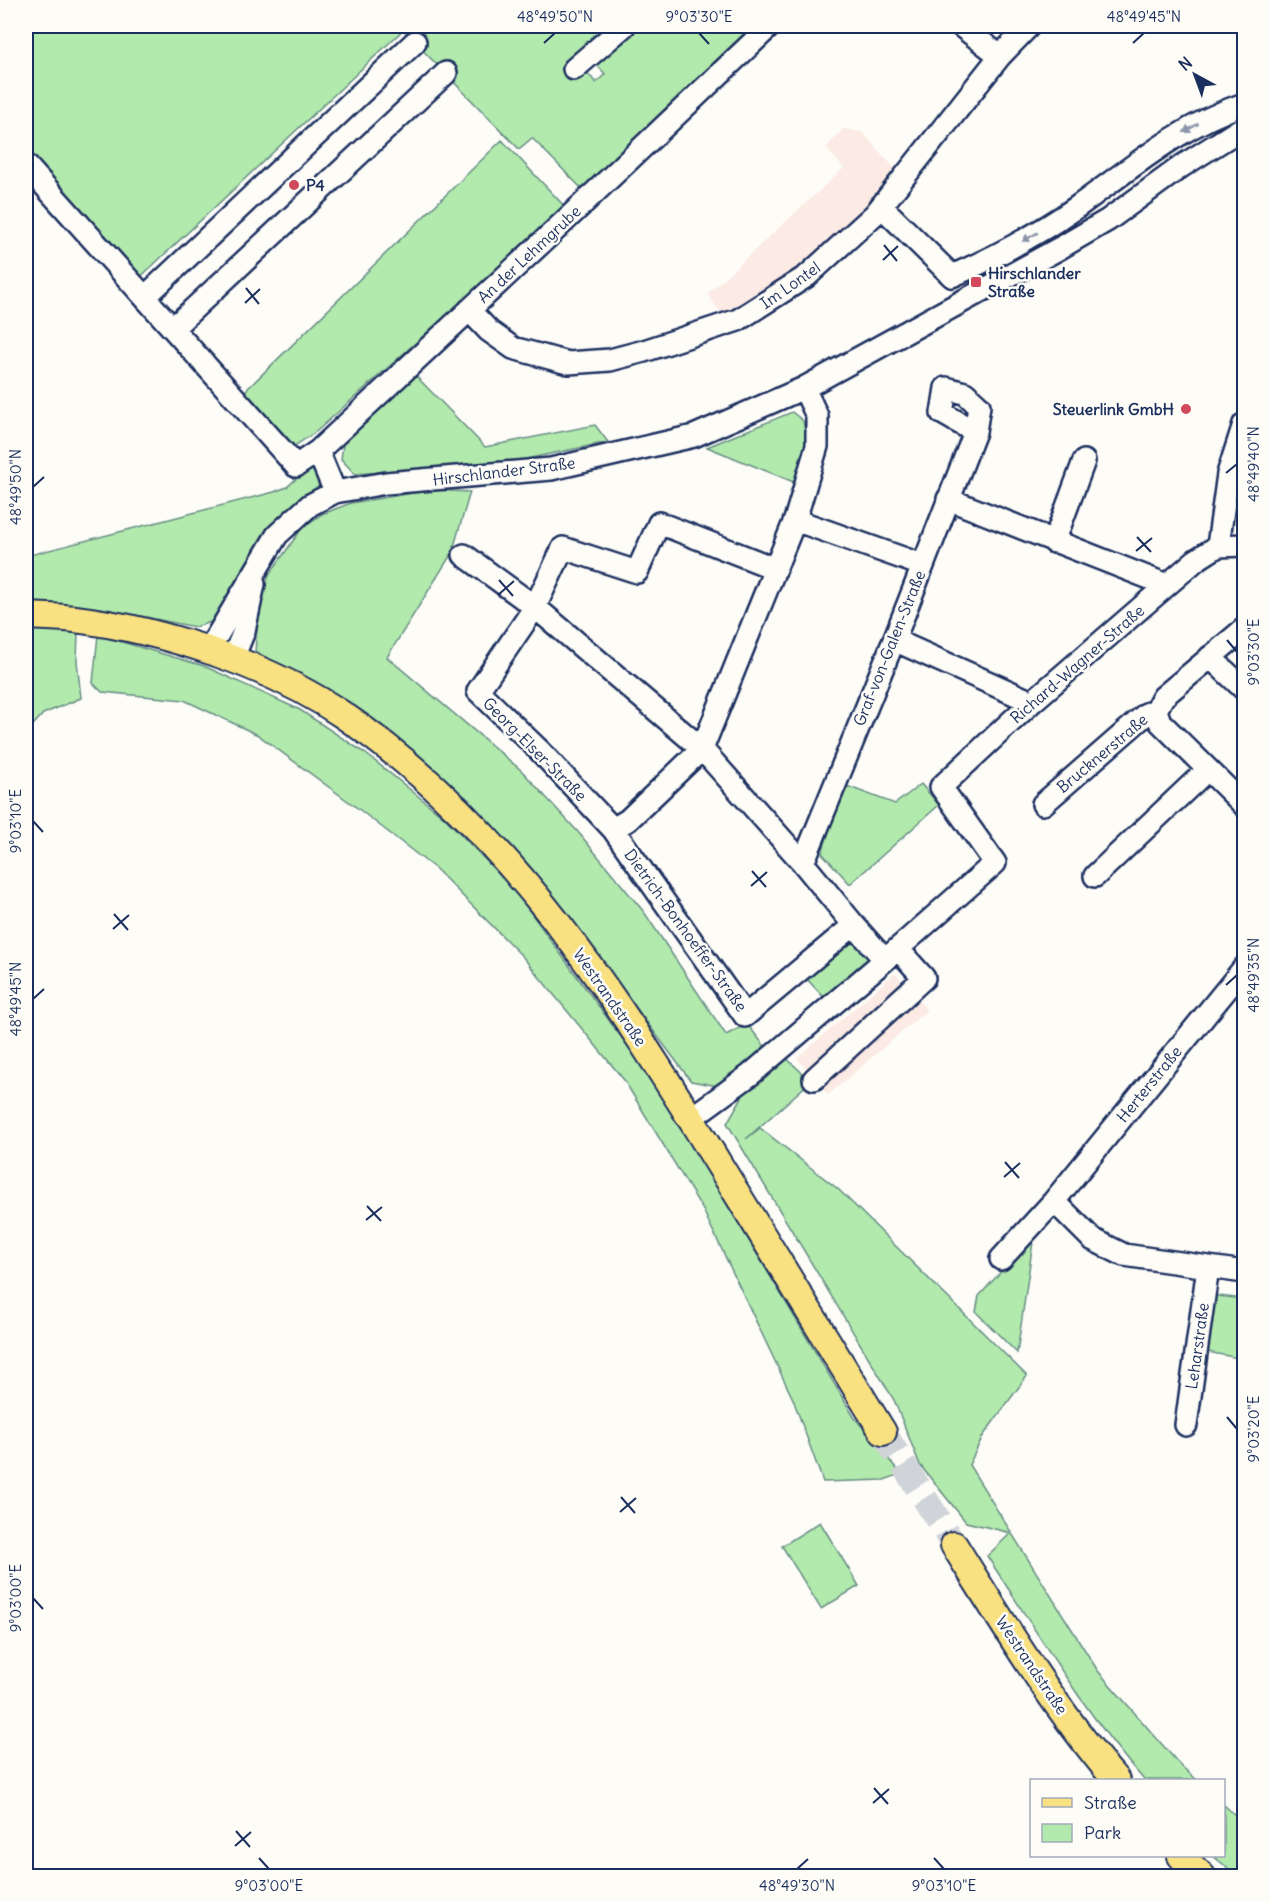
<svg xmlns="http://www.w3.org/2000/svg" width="1270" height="1902" font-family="Delius,sans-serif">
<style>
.built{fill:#fceae4}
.green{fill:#b2e9ac;stroke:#668c85;stroke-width:1.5}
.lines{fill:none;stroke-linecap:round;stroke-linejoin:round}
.major-tunnel{stroke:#d0d3d8;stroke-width:26;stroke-dasharray:26 13;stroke-linecap:butt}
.minor-casing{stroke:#1b2f5e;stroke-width:26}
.major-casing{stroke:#1b2f5e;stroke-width:30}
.minor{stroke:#fdfcf7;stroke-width:21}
.major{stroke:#f9e181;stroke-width:26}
.oneway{fill:#8c96aa}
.ticks{fill:none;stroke:#1b2f5e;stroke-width:2}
.poi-dot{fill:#d1495b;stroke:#fdfcf7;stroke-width:2}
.labels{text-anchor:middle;stroke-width:5;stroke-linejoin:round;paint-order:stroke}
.poi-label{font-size:16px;font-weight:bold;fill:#1b2f5e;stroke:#fdfcf7;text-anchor:start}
.street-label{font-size:16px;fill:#1b2f5e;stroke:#fdfcf7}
.neatline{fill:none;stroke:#1b2f5e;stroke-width:2}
.ticks-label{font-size:15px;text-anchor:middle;fill:#1b2f5e}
</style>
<rect width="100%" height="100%" fill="#fdfcf7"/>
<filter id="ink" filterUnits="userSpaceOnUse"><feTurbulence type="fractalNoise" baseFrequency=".0167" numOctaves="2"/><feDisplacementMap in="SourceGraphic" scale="12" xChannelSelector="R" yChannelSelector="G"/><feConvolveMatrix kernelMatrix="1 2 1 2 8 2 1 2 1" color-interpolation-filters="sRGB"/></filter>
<g filter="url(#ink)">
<!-- built -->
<path class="built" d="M843,129L862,132L897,171L876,200L805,263L722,314L707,294L844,168L826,148Z
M895,973L927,1010L828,1095L797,1058Z"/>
<!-- green -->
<path class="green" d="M30,26H624L580,64L596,83L605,74L590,57L628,26H775L587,194L532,138L519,149L403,30L133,284L26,166V29Z
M502,140L566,208L317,431L293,447L242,394Z
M416,376L485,447L595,425L608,442L501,464L355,474L341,459L343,444Z
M792,412L803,421L808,445L796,483L707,447Z
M313,467L317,468L321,484L311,494L286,512L262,539L231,600L217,620L195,627L101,608L26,602V556L274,492L287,487L308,468Z
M432,490L470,492L452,553L387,657L522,771L578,832L644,912L726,1035L747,1024L771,1054L718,1086L691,1081L559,905L467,798L378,729L255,651L259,606L269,575L302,528L322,514L351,503Z
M26,626L78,633L77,661L81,698L43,714L26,733Z
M98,635L204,666L300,710L365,753L445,818L515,891L629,1048L687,1136L854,1417L901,1474L884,1480L823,1482L793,1399L703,1210L624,1080L522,956L437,870L356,807L258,735L184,700L102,692L93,683Z
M921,784L939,805L850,884L822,853L844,785L895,804Z
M853,937L872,959L827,1001L806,978Z
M783,1055L811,1081L746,1139L760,1128L838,1189L1027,1376L983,1436L969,1465L1098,1671L1180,1765L1197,1780H1144C1084,1712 1037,1632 987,1556L1011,1533L966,1522L920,1465L894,1400L727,1123L745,1092Z
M1034,1235L1017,1353L976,1312L979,1296Z
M1209,1295L1244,1299V1359L1202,1351Z
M820,1522L859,1586L821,1609L782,1546Z
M1224,1805L1244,1823V1876H1238L1213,1856H1224Z"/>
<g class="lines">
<!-- major-tunnel -->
<path class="major-tunnel" d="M883,1432L954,1545"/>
<!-- minor casing -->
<g class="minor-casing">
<path id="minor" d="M961,26L1000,56
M574,69L624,26
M26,165L296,466L318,451
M881,206L952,276C995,257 1037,235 1077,207C1130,169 1181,125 1244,104
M145,297L415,42
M469,310L489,331L513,348L568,363L610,360L644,351L738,320L807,276L875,214L1000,56L1029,26
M173,328L446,73
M335,492L318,451L551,234L770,26
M948,499L1167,585
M795,520L922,565
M1054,542L1084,461
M1218,546L1228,474L1244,424
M1218,546L1244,545
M464,555L535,607L702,749L803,863L854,925
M894,640L1032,702
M208,651L277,535L310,505L335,492L386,483L551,469L694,436L804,388L1060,248L1108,220L1182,166L1244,127
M1210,657L1244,689
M233,658L244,631L254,584
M1156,710L1160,722L1244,805
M1156,710L1163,697L1244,629
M1043,804L1146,714L1156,710
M613,829L628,820L702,749L795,520L817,446V416L804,388
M803,863L894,640L975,432L979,406L965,393L946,388L942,413L975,432
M1095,876L1207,770
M885,960L995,863L941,787L1032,702L1196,560L1218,546
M814,1079L924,978L898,949
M691,1118L750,1075L885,960L854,925L745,1016L613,829L539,750L478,691L535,607L563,548L637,572L659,523L776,569
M1054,1201L1244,968
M1001,1259L1054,1201L1092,1239L1124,1255L1244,1272
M1186,1425L1208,1267"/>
</g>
<!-- major casing -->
<g class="major-casing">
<path id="major" d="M26,616C42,617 59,617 75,619C164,630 269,665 343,715C508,826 618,1000 720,1166C775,1255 829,1344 883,1432
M954,1545C1004,1625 1054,1708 1116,1780
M1181,1856L1202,1876"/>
</g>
<!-- minor -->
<use href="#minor" class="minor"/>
<!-- major -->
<use href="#major" class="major"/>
</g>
<!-- one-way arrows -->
<defs><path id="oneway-solid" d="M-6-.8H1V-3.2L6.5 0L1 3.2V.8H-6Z" transform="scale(1.5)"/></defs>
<g class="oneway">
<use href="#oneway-solid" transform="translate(1191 128) rotate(150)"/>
<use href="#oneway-solid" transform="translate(1030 237) rotate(151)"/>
</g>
</g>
<!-- ticks -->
<path class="ticks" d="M699,33L709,44M544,43L555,33M1133,43L1144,33M884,245L897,261M883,260L898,246M246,288L259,304M245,303L260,289M1226,473L1237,464M33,487L44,477M1137,537L1151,552M1136,551L1152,538M499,580L513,596M498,595L514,581M1227,640L1237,652M33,821L43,832M752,871L766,887M751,886L767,872M114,914L128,930M113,929L129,915M1226,985L1237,975M33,999L44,989M1005,1162L1019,1178M1004,1177L1020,1163M367,1206L381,1221M366,1220L382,1207M1227,1417L1237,1429M621,1497L635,1513M620,1512L636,1498M33,1598L43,1609M874,1788L888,1804M873,1803L889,1789M236,1831L250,1847M235,1846L251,1832M259,1858L269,1869M934,1858L944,1869M797,1869L808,1859"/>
<!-- markers -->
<g class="poi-dot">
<circle cx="294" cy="185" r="6"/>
<rect x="970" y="276" width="12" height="12" rx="3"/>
<circle cx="1186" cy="409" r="6"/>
</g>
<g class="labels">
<!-- poi labels -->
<g class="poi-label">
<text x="306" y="191">P4</text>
<text x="988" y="279">Hirschlander<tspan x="988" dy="18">Straße</tspan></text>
<text x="1174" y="415" text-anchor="end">Steuerlink GmbH</text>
</g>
<!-- street labels -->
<g class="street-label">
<text transform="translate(529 254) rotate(-43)" y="6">An der Lehmgrube</text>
<text transform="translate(790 285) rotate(-35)" y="6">Im Lontel</text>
<text transform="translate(504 471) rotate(-7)" y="6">Hirschlander Straße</text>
<text transform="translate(889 648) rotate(-68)" y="6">Graf-von-Galen-Straße</text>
<text transform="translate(1077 664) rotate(-41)" y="6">Richard-Wagner-Straße</text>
<text transform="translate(535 749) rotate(45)" y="6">Georg-Elser-Straße</text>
<text transform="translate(1102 753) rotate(-40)" y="6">Brucknerstraße</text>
<text transform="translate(686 930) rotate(54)" y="6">Dietrich-Bonhoeffer-Straße</text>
<text transform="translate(610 997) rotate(55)" y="6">Westrandstraße</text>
<text transform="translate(1149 1084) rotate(-51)" y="6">Herterstraße</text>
<text transform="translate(1197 1346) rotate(-82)" y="6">Leharstraße</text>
<text transform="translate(1032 1665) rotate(56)" y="6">Westrandstraße</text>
</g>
</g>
<!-- margin -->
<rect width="1270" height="1902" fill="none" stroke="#fdfcf7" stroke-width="66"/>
<!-- legend -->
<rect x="1030" y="1779" width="195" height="78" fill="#fdfcf7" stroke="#a3aaba" stroke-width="1.5"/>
<rect x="1042" y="1798" width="30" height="9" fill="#f9e181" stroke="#a3aaba" stroke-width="1.5"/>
<text x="1084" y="1809" font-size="18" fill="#1b2f5e">Straße</text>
<rect x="1042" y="1824" width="30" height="18" fill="#b2e9ac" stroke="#a3aaba" stroke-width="1.5"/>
<text x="1084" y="1839" font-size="18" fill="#1b2f5e">Park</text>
<!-- north arrow -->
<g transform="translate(1195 75) rotate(319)" stroke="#fdfcf7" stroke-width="4.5" paint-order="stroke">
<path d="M0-4.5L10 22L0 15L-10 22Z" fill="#1b2f5e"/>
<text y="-9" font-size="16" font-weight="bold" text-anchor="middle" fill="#1b2f5e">N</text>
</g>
<rect x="33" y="33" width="1204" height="1836" class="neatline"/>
<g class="ticks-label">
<text x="555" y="22">48°49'50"N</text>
<text x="699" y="22">9°03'30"E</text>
<text x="1144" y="22">48°49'45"N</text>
<text transform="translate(1254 464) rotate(-90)" y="5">48°49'40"N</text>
<text transform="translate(16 487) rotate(-90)" y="5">48°49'50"N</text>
<text transform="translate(1254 652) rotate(-90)" y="5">9°03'30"E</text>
<text transform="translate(16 821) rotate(-90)" y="5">9°03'10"E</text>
<text transform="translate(1254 975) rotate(-90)" y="5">48°49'35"N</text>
<text transform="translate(16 999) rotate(-90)" y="5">48°49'45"N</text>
<text transform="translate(1254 1429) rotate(-90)" y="5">9°03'20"E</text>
<text transform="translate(16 1598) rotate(-90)" y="5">9°03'00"E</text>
<text x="269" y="1891">9°03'00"E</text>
<text x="797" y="1891">48°49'30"N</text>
<text x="944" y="1891">9°03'10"E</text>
</g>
</svg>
